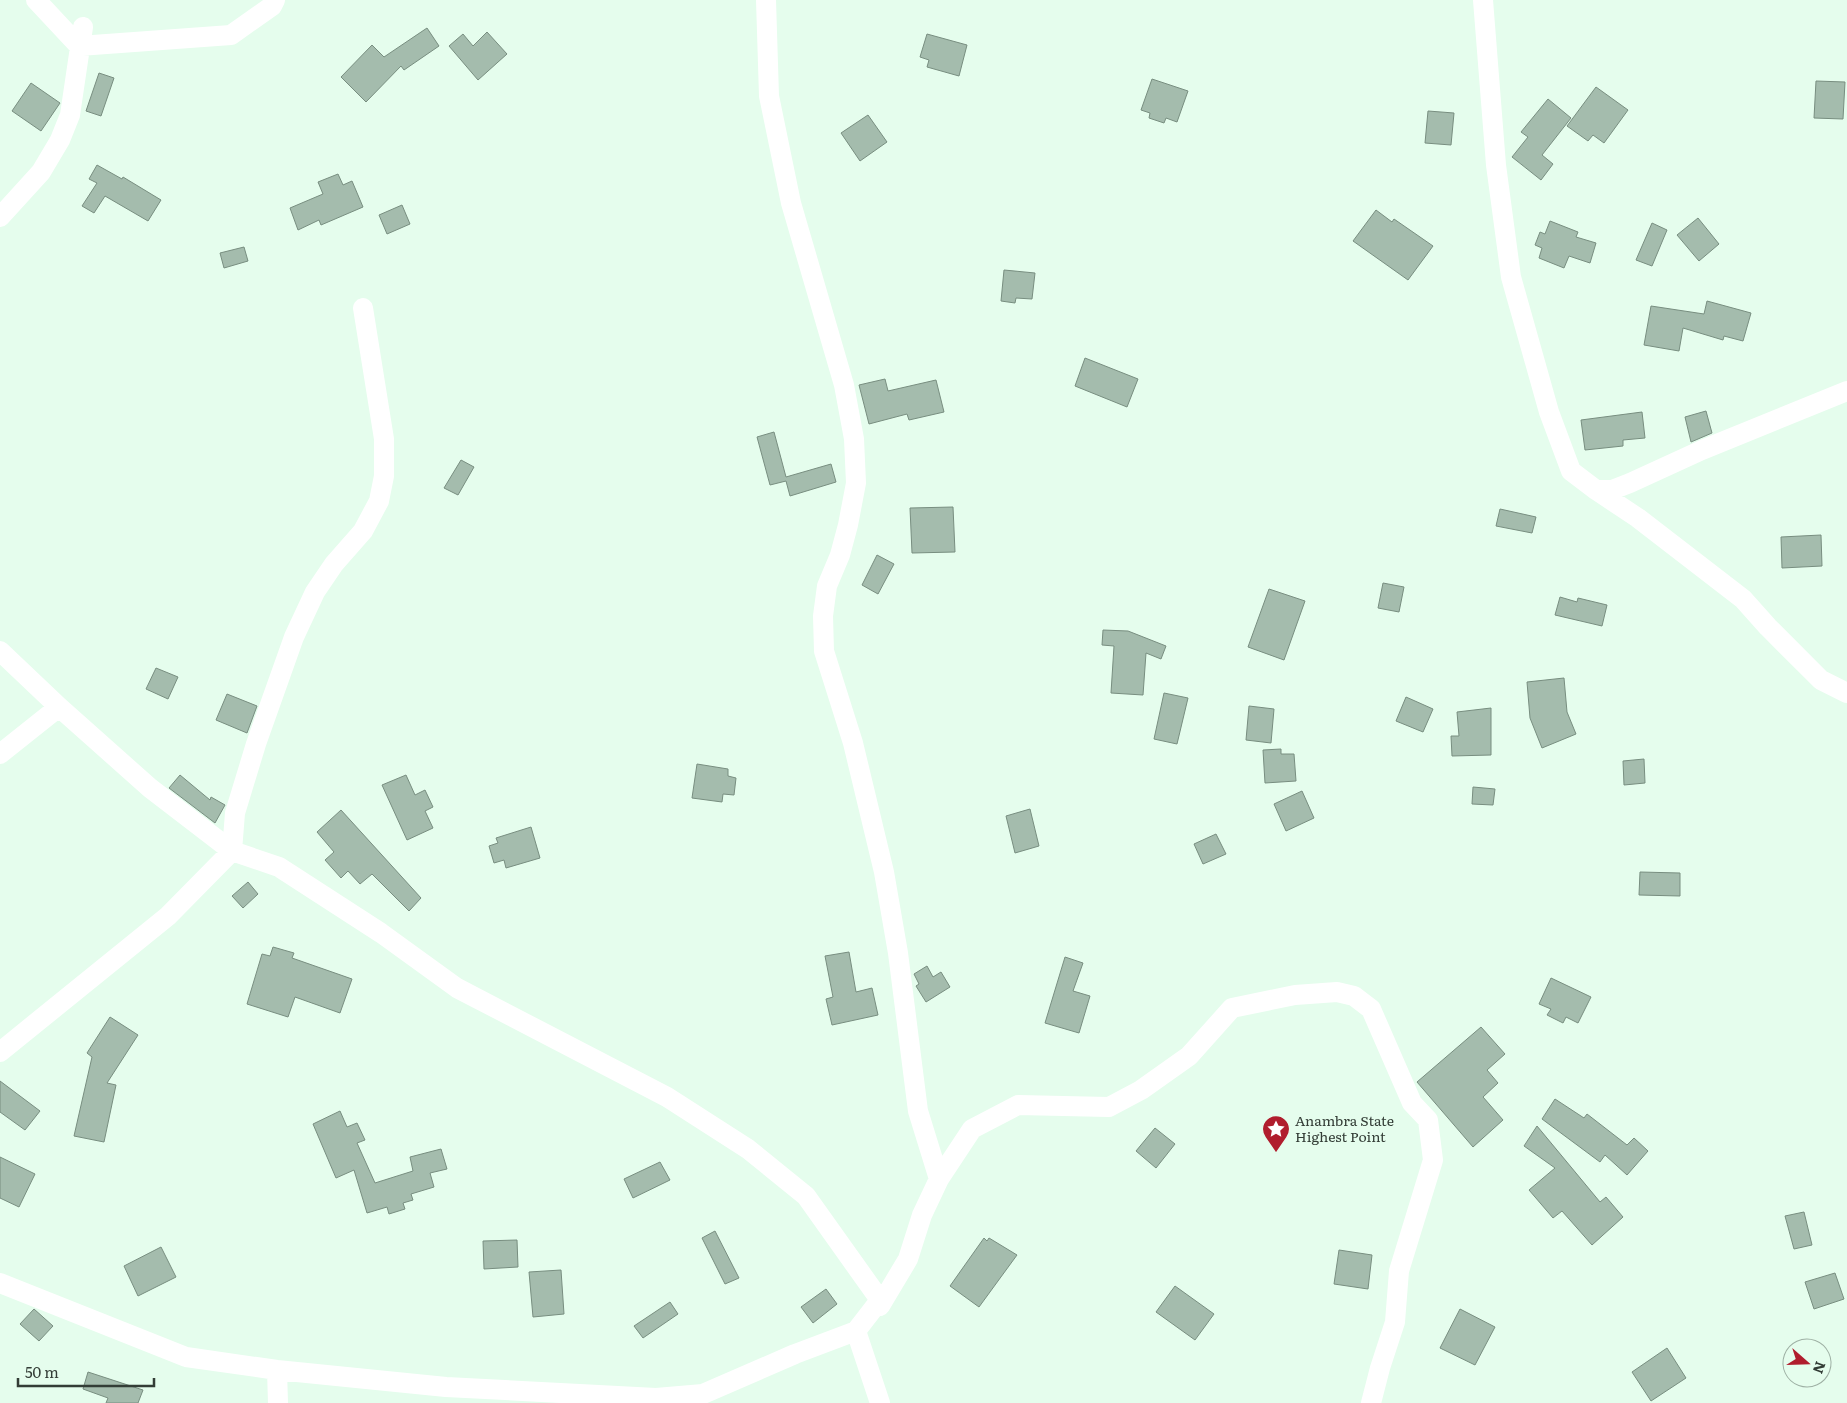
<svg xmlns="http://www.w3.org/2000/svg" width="1847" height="1403" font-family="Literata,serif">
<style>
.building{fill:#a4bcad;stroke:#788e80}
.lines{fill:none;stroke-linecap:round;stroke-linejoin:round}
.minor{stroke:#fff;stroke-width:20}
.labels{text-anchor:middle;stroke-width:4;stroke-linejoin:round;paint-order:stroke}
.poi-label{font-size:14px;fill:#333d36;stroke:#e5fded;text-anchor:start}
</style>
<rect width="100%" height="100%" fill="#e5fded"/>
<!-- building -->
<path class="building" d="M427,28L439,46L404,70L401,66L366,102L341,77L372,45L384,57Z
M487,32L507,54L478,80L449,46L463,34L473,46Z
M927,34L967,45L959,76L927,67L929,60L920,57Z
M99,73L114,78L101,116L86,111Z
M1152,79L1188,91L1177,122L1166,118L1164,123L1149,118L1150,113L1141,110Z
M1816,81L1845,82L1843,119L1814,118Z
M31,83L60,103L41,131L12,111Z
M1596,87L1628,110L1604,143L1593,135L1588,141L1567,126Z
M1548,99L1571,118L1542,155L1553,164L1541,180L1512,157L1528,137L1521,132Z
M1428,111L1454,113L1451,145L1425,143Z
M868,115L887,142L860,161L841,133Z
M97,165L122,179L123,177L161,200L148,221L105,196L94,213L82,206L97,183L89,179Z
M338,174L343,185L352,181L363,207L321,225L319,220L298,230L290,208L323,194L318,182Z
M402,205L410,224L387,234L379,215Z
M1376,210L1392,222L1394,219L1433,246L1408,280L1353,241Z
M1698,218L1719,244L1699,261L1677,235Z
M1550,221L1578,232L1576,237L1596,243L1590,263L1569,256L1564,268L1539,258L1542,248L1535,245L1540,232L1545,234Z
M1652,223L1667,230L1652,266L1636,260Z
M244,247L248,261L224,268L220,253Z
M1004,270L1035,273L1032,299L1016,298L1015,303L1001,301Z
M1707,301L1751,313L1743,341L1724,336L1723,340L1683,328L1679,351L1644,345L1651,306L1704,314Z
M1085,358L1138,379L1127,407L1075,386Z
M885,379L888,391L936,380L944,412L909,420L907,414L869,424L859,385Z
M1706,411L1712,433L1691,442L1685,417Z
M1642,412L1645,438L1623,440V446L1585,450L1581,420Z
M774,432L786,477L831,464L836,482L790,496L786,481L770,485L757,437Z
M461,460L474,467L458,495L444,488Z
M953,507L955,552L912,553L910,508Z
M1500,509L1536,517L1532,533L1496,526Z
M1821,535L1822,566L1782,568L1781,537Z
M877,555L894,564L878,594L862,585Z
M1383,583L1404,587L1399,612L1378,608Z
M1269,589L1305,601L1284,660L1248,647Z
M1560,597L1577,602L1578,598L1607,605L1602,626L1555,615Z
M1103,630L1128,631L1166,646L1161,659L1146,653L1143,695L1111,693L1114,646L1102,645Z
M156,668L178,677L168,699L146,689Z
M1564,678L1567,712L1576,734L1542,748L1530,718L1527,682Z
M1164,693L1188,698L1177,744L1154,739Z
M227,694L257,706L247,733L216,720Z
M1406,697L1433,709L1423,732L1396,721Z
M1249,706L1274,709L1271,743L1246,740Z
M1491,708V755L1452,756L1451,736H1459L1457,712Z
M1281,749V754H1294L1296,781L1265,783L1263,750Z
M1644,759L1645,783L1624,785L1623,761Z
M697,764L728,769V776L736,778L734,795L723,794L722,802L692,798Z
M180,775L210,800L211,797L225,805L215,823L169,788Z
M406,775L415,795L425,790L433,807L425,811L433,828L407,840L382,785Z
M1473,787L1495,789L1493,805L1472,804Z
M1302,791L1314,818L1286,831L1274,804Z
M1030,809L1039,846L1015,853L1006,816Z
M341,810L421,898L409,911L372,874L360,884L348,871L341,878L325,860L334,852L317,832Z
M531,827L540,858L506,868L504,860L494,863L489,846L498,843L496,838Z
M1216,834L1226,854L1203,864L1194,844Z
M1640,872L1680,873V896L1639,895Z
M248,882L258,894L243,908L232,896Z
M273,947L294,953L292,958L352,979L340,1013L295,997L288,1017L247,1004L262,954L270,956Z
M849,952L856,992L872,988L878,1015L832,1025L826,999L833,997L825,956Z
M1065,957L1083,963L1073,991L1090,996L1079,1033L1045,1023Z
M927,966L933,977L941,972L950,987L926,1002L916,986L919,984L914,974Z
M1551,978L1591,997L1578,1023L1566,1017L1563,1023L1547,1015L1551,1009L1539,1004Z
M110,1017L138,1035L107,1083L116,1085L104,1142L74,1136L92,1057L87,1053Z
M1481,1027L1505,1054L1487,1070L1498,1083L1483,1097L1503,1120L1473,1147L1417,1082Z
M0,1081L40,1111L25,1130L0,1112Z
M1555,1099L1584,1118L1587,1114L1627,1145L1634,1138L1648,1151L1627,1175L1605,1155L1600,1162L1542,1119Z
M340,1111L347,1127L357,1123L365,1140L357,1143L375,1183L413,1171L410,1157L441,1149L447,1169L430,1173L434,1187L411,1194L413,1200L403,1203L405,1209L389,1214L387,1207L367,1213L354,1170L336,1178L313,1124Z
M1537,1126L1600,1202L1606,1197L1623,1217L1592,1245L1562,1211L1553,1218L1529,1190L1555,1168L1524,1146Z
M1155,1128L1175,1144L1156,1168L1136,1151Z
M0,1157L35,1174L19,1207L0,1198Z
M660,1162L670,1180L633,1198L624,1179Z
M1804,1212L1812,1245L1794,1249L1785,1216Z
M715,1231L739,1278L725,1284L702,1238Z
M984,1238L987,1241L989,1238L1017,1255L979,1307L950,1286Z
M517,1240L518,1267L484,1269L483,1241Z
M161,1247L176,1277L138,1296L124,1266Z
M1339,1250L1372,1255L1368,1289L1334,1284Z
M561,1270L564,1314L533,1317L529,1272Z
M1835,1273L1844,1299L1814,1309L1805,1282Z
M1175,1286L1214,1314L1195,1340L1156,1312Z
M826,1289L837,1304L813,1323L801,1307Z
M670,1302L678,1314L643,1338L634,1326Z
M34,1309L53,1326L39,1341L20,1324Z
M1460,1309L1495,1327L1475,1365L1440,1348Z
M1667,1348L1686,1378L1651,1401L1632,1372Z
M88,1372L143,1390L138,1403H106L108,1398L83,1389Z"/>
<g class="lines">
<!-- minor -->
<path class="minor" d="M36,0L79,46L231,35L272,6L275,0
M766,0L769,96L791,203L844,385L854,439L856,483L848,525L840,555L827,586L823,616L824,651L853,743L884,872L898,953L918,1111L939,1179L922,1215L908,1259L880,1306V1300
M1483,0L1496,165L1511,277L1549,412L1571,471L1596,490L1638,518L1743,599L1768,627L1821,680L1847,693
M0,217L41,172L60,140L70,115L83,27
M1596,490H1612L1630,483L1702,450L1847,391
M0,651L59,707L150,788L232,851L279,867L381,933L457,988L667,1097L748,1149L806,1196L880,1300L856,1331L880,1403
M0,754L59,707
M0,1052L168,916L232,851L235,813L256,744L294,637L315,592L334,564L363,531L379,501L384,476V439L363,308
M939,1179L972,1129L1018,1105L1109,1107L1141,1090L1189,1056L1232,1008L1295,995L1337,992L1354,996L1371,1009L1412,1103L1428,1120L1433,1160L1399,1271L1395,1322L1380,1368L1371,1403
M0,1283L186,1357L277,1370L446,1387L656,1398L703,1394L795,1354L856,1331
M277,1370L278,1403"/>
</g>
<!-- icons -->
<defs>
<g id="sight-pin" transform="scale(1.4375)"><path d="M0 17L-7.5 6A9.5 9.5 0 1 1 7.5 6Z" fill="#b01d2d" stroke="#e5fded"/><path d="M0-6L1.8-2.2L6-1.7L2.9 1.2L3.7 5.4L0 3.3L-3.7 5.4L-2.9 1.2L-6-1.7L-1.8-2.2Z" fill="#fff"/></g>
</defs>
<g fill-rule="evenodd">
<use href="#sight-pin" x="1276" y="1129"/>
</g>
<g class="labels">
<!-- poi labels -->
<g class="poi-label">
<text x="1295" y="1126">Anambra State<tspan x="1295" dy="16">Highest Point</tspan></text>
</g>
</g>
<!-- north arrow -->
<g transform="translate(1807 1363) rotate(110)"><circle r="24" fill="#e5fded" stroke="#9eb0a4"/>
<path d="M0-4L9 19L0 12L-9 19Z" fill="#b01d2d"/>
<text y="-8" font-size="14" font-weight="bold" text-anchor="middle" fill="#333d36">N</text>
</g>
<!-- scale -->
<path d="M18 1378v8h136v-8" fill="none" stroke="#333d36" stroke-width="2.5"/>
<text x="25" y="1378" font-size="15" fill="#333d36" stroke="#e5fded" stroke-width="4" paint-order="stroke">50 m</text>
</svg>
